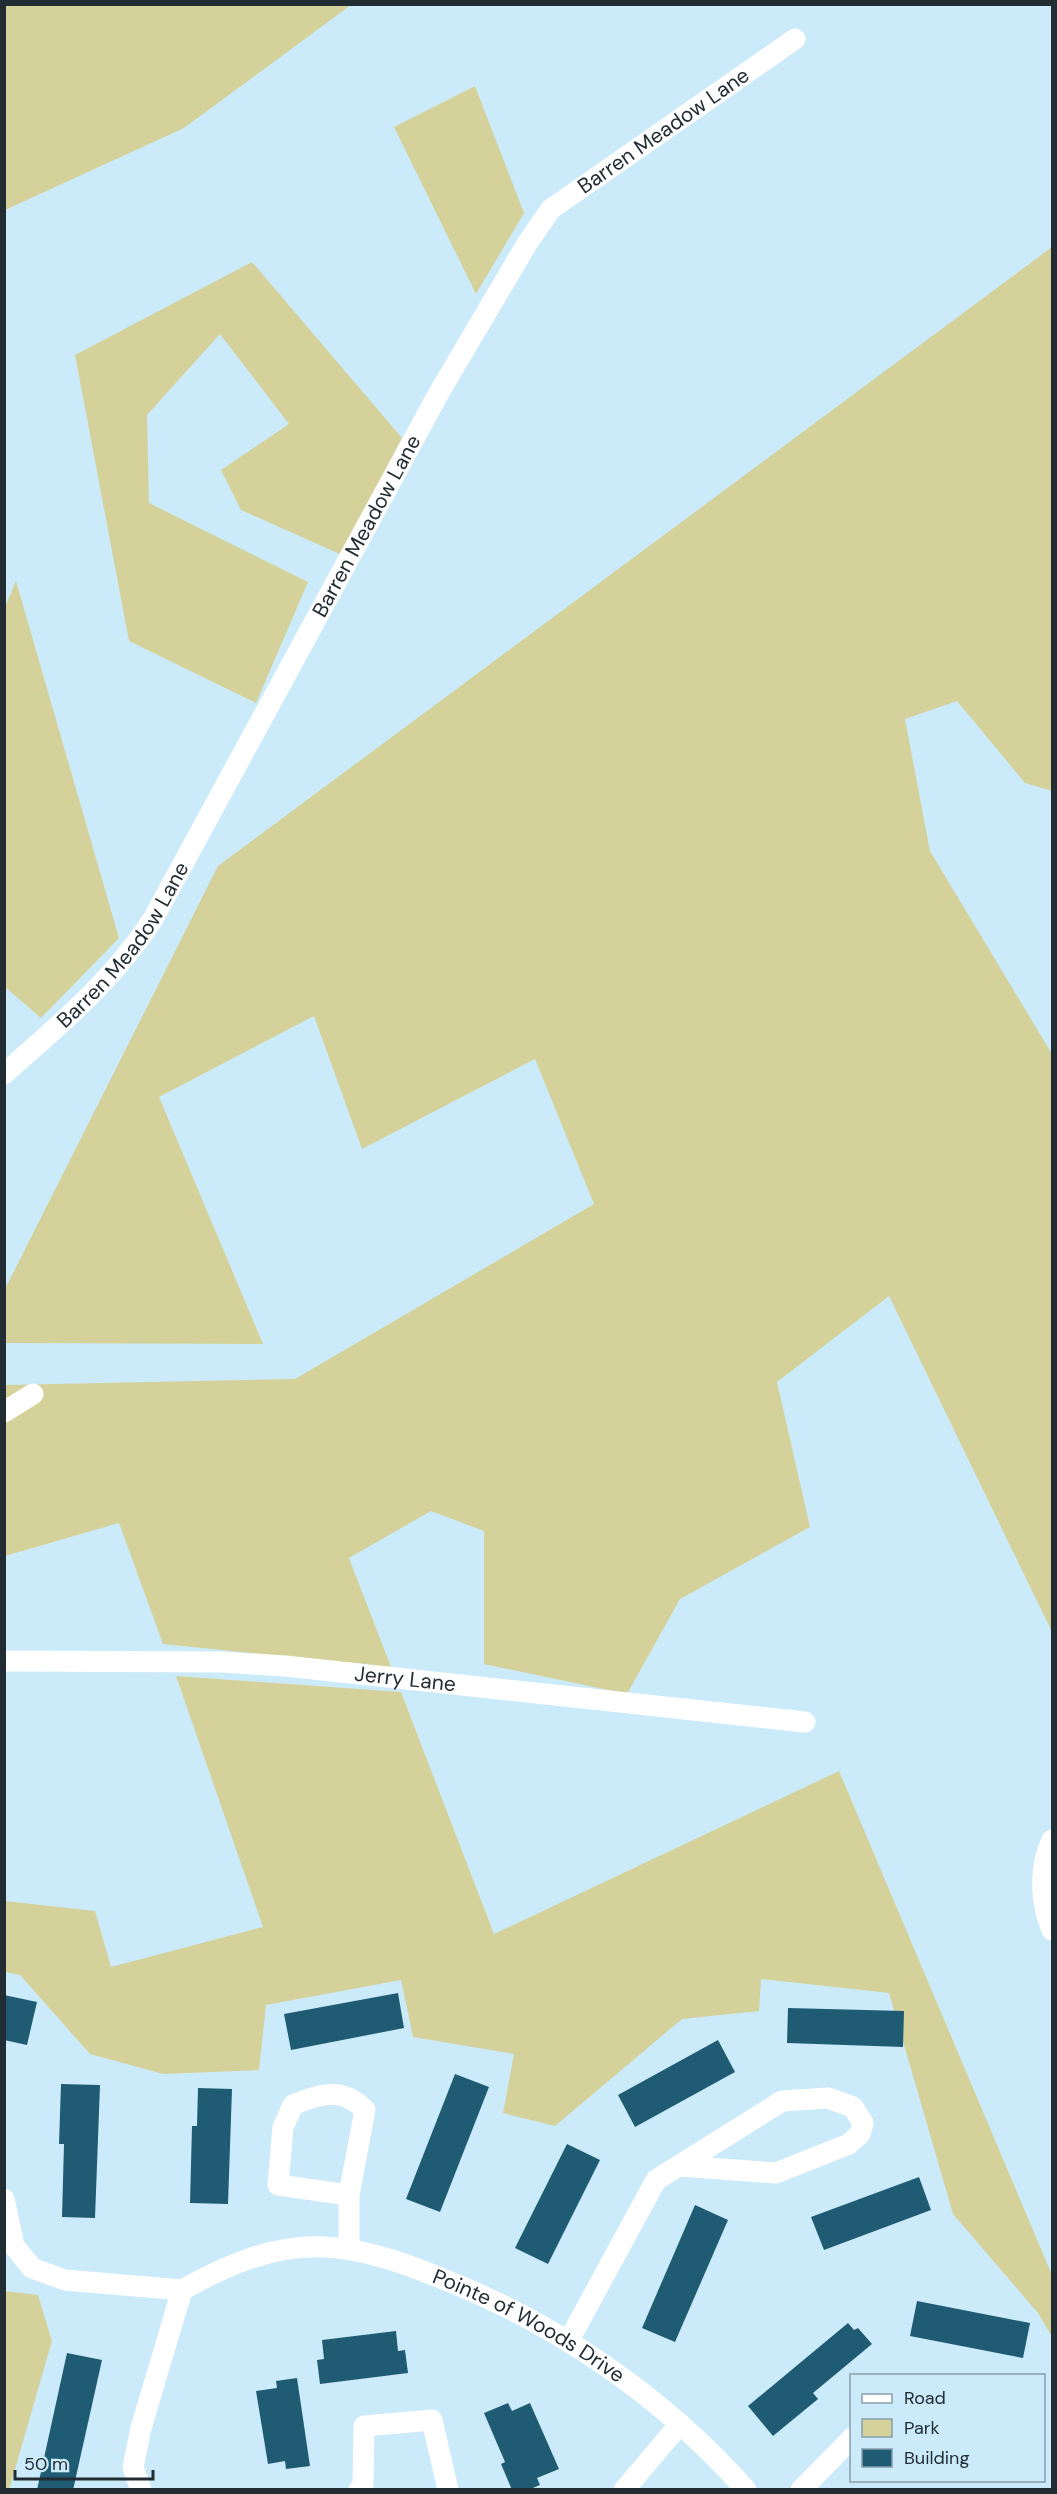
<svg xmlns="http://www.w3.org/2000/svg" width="1057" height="2494" font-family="'DM Sans',sans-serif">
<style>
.green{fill:#d4d29a}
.building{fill:#1f5b73}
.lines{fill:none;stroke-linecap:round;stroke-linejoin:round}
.minor{stroke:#fff;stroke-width:21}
.labels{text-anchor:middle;stroke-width:6;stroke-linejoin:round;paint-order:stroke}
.street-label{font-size:21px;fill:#212d33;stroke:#ccebfa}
</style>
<rect width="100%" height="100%" fill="#ccebfa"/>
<!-- green -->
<path class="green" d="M4,5L5,4L351,5L184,128L5,210Z
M475,86L524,213L476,294L394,127Z
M1052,247V791L1025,783L957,701L905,719L930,851L1052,1054V1632L889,1296L777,1382L810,1527L680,1599L627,1694L484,1664V1531L431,1511L349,1558L391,1667L163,1644L119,1523L5,1556V1385L295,1379L594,1204L535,1059L362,1149L314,1016L159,1097L263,1344L5,1343L4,1291L218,866Z
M252,262L402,438L342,555L241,510L221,470L289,424L220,334L147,415L149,503L308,582L256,703L129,641L75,355Z
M16,581L119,938L41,1018L5,987L4,609Z
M176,1676L401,1692L494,1934L839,1771L1052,2275V2337L1038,2313L953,2214L889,1993L761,1979L759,2011L682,2019L555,2126L503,2113L514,2054L413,2037L401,1980L266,2005L259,2070L163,2074L90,2054L20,1975L5,1972V1901L95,1911L111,1967L263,1927Z
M5,2291L38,2295L52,2341L9,2490L4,2489Z"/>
<!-- building -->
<path class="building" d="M398,1993L404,2028L291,2050L284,2014Z
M4,1995L37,2002L27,2045L4,2040Z
M788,2008L904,2011L903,2047L787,2043Z
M718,2040L735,2072L635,2127L618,2095Z
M455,2074L489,2087L440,2212L406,2199Z
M61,2084L100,2085L95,2218L62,2217L64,2144H59Z
M198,2088L232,2089L228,2204L190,2203L192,2126H197Z
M567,2144L600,2160L548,2264L515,2248Z
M919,2177L931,2210L824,2250L811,2217Z
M695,2205L728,2220L675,2342L642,2328Z
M917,2301L1030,2323L1023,2358L910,2336Z
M848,2323L854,2330L858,2328L872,2344L813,2393L818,2399L773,2436L748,2406Z
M396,2331L398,2351L405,2350L408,2373L320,2384L317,2360L324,2359L322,2340Z
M67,2353L102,2360L73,2490H37Z
M297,2378L310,2466L286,2469L285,2461L268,2464L256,2391L277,2388L276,2381Z
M508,2403L512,2411L530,2403L559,2469L537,2478L540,2485L528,2490H512L501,2464L505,2462L484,2413Z"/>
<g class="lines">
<!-- minor -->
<g class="minor">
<path id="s1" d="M4,1074C58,1026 113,981 153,919L440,391L528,242L551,209L795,39"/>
<path d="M4,1412L33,1394"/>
<path id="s2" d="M4,1661L221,1662L285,1666L805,1722"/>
<path d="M1052,1840C1039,1868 1040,1901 1052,1930"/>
<path d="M349,2195L278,2185L283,2127L293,2105C321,2093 342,2087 365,2110L349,2195V2249"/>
<path d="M4,2199L14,2246L32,2268L65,2280L182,2290"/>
<path d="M568,2342L656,2180L782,2101L828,2098L853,2107L863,2123L860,2134L849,2144L776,2173L680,2166"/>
<path id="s3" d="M141,2490L133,2467L141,2428L182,2290C227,2265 272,2245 324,2247C364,2249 401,2262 438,2277C554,2322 663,2396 746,2490"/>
<path d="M359,2490L363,2484L364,2426L432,2420L448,2490"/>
<path d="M624,2490L680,2424"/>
<path d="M801,2490L852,2438"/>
</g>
</g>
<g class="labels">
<!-- street labels -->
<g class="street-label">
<text dy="7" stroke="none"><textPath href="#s1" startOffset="1167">Barren Meadow Lane</textPath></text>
<text dy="7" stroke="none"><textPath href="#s1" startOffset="663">Barren Meadow Lane</textPath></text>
<text dy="7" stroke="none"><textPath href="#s1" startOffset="177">Barren Meadow Lane</textPath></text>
<text dy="7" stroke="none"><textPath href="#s2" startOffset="402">Jerry Lane</textPath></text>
<text dy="7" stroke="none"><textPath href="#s3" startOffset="580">Pointe of Woods Drive</textPath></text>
</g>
</g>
<!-- border -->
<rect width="1057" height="2494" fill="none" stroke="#212d33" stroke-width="12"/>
<!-- legend -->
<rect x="850" y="2374" width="195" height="108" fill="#ccebfa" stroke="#889faa" stroke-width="1.5"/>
<rect x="862" y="2394" width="30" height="9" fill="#ffffff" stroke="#889faa" stroke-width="1.5"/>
<text x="904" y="2404" font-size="18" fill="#212d33">Road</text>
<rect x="862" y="2419" width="30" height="18" fill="#d4d29a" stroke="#889faa" stroke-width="1.5"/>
<text x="904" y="2434" font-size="18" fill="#212d33">Park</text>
<rect x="862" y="2449" width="30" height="18" fill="#1f5b73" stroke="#889faa" stroke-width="1.5"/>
<text x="904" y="2464" font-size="18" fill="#212d33">Building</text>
<!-- scale -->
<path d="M15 2470v9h138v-9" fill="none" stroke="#212d33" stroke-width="3"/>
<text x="24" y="2470" font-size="18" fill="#212d33" stroke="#ccebfa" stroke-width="4.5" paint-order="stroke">50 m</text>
</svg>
